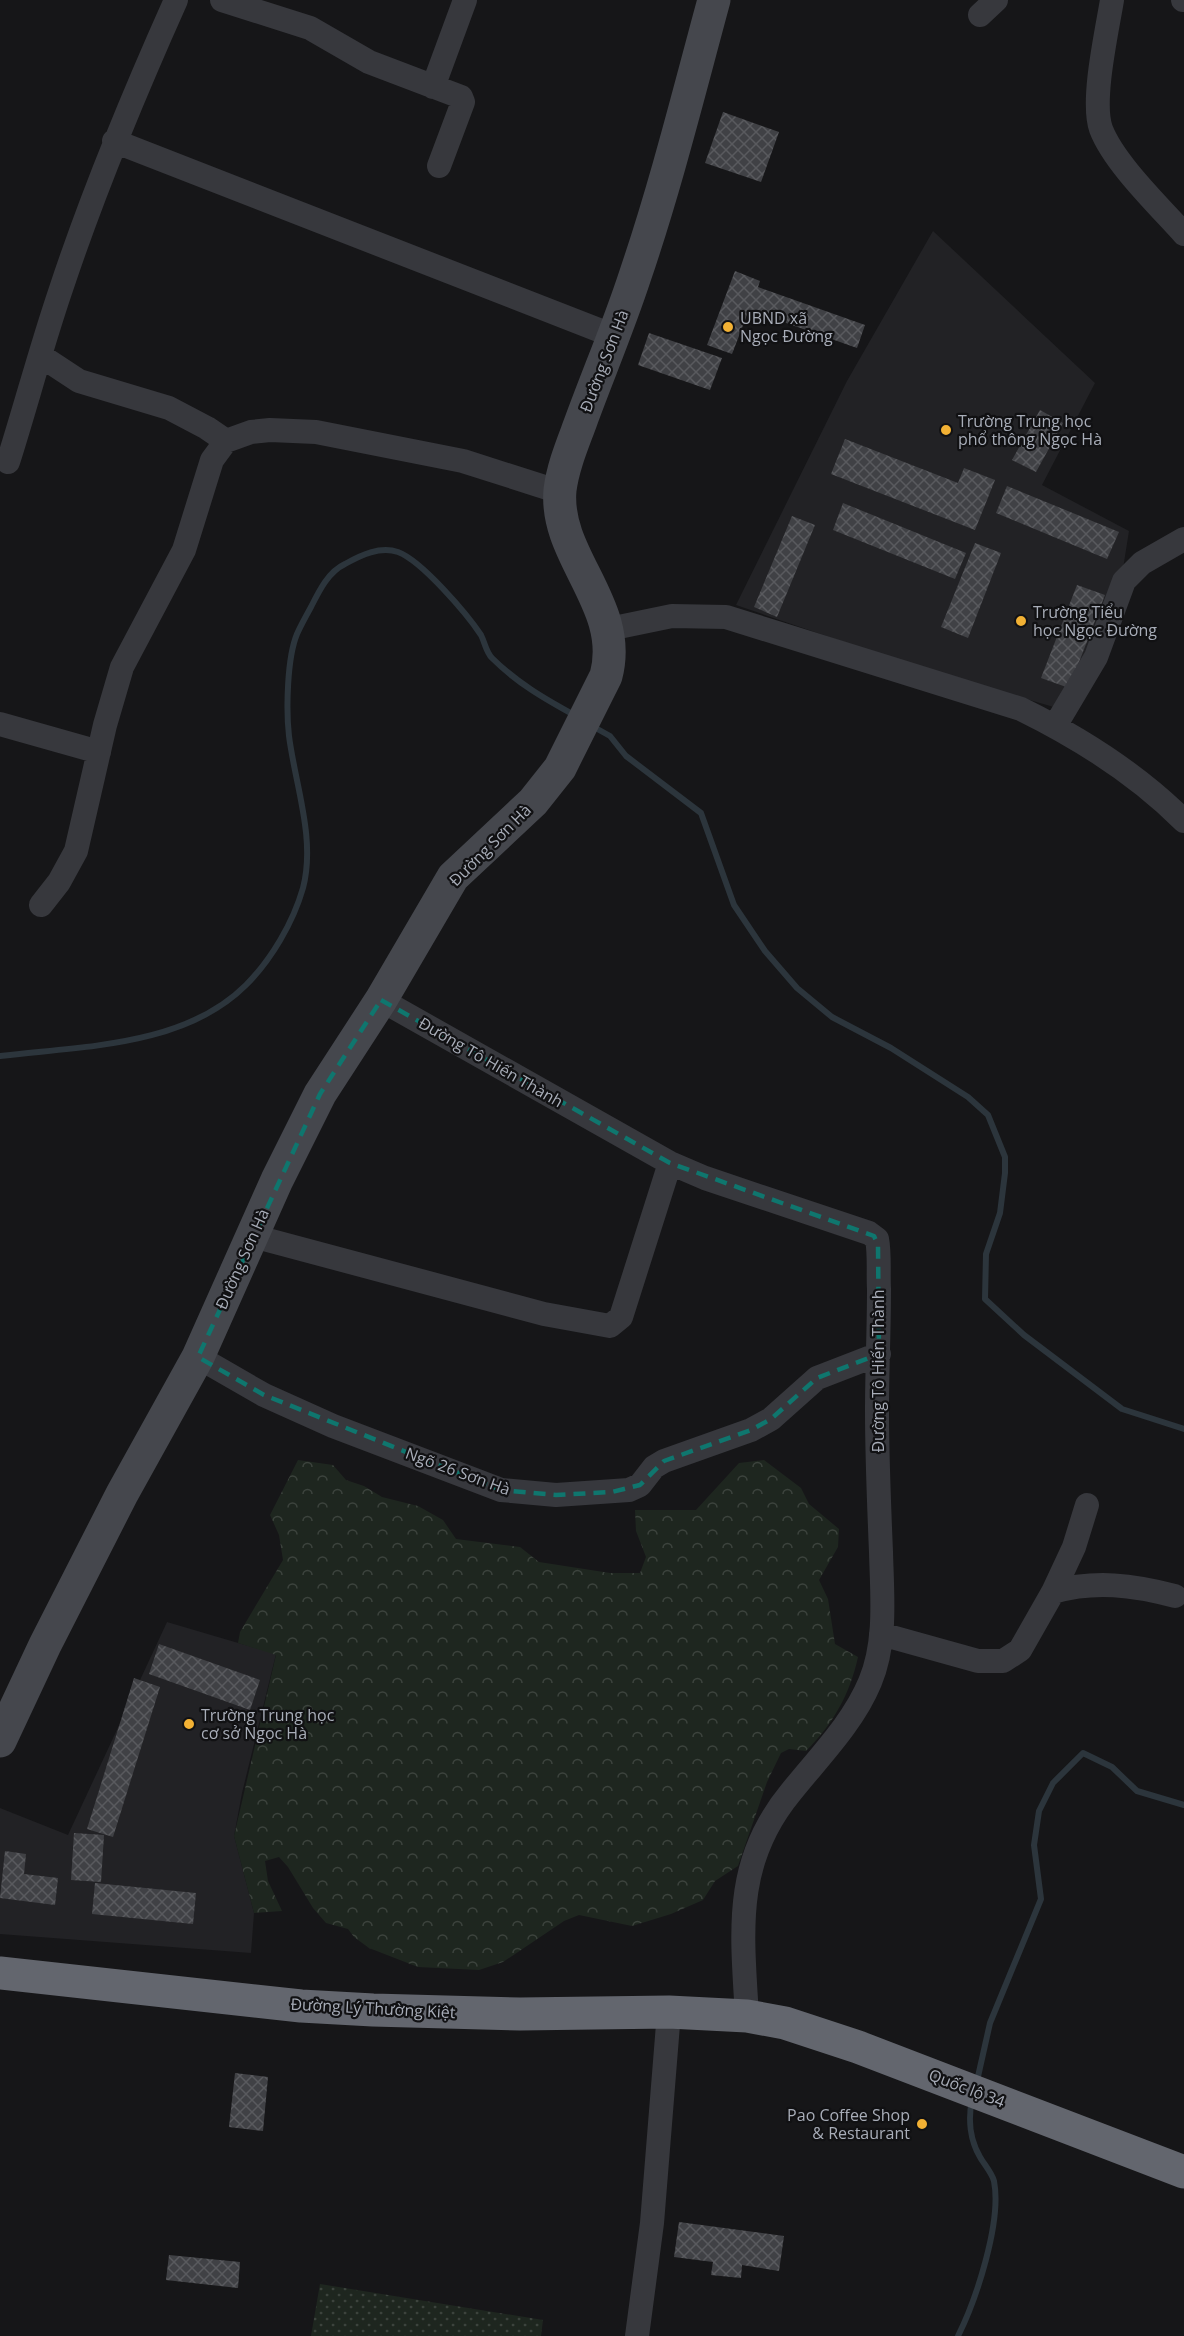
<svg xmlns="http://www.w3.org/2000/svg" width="1184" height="2336" font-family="'Open Sans',sans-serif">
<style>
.built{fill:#222225}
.grass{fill:url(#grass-dots)}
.forest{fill:url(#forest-crowns)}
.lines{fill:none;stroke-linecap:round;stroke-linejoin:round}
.stream{stroke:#2c353c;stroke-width:6}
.building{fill:url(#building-cross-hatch)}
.street{stroke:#37383d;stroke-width:24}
.secondary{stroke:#45474d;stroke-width:33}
.highway{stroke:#63666e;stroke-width:33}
.marked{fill:none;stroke:#0f766e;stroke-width:4.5;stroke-dasharray:12 8;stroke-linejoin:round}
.poi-dot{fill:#f2b134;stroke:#111113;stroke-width:2}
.labels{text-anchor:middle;stroke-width:4.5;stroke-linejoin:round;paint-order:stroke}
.poi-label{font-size:16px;fill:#a8adb8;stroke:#111113;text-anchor:start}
.street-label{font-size:16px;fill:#a8adb8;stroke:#111113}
</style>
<defs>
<pattern id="grass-dots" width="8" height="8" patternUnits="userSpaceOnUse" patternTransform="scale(1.5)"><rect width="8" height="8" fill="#1e261f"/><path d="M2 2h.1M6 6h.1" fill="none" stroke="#3c433d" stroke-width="1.8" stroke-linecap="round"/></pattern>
<pattern id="forest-crowns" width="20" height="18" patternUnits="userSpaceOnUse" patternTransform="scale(1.5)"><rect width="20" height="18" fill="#1e261f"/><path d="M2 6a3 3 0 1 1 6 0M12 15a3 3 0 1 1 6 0" fill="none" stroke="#3c433d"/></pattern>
<pattern id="building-cross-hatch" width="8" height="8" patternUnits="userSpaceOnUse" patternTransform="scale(1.5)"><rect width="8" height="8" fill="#404145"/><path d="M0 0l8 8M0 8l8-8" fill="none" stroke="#595a5e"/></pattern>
</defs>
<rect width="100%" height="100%" fill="#161618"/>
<!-- built -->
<path class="built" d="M933,231L1095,383L1042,485L1129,531L1122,575L1064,710L920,668L736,605L847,381Z
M167,1622L276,1654L242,1793L234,1836L254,1913L251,1953L0,1934V1808L68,1835Z"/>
<!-- grass -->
<path class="grass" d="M320,2284L543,2320L541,2336H311Z"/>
<!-- forest -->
<path class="forest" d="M298,1460L333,1465L346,1480L364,1486L382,1497L418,1506L443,1520L456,1539L520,1547L539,1562L610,1573H640L646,1557L636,1531L635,1510H696L739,1463L764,1460L801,1488L809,1504L839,1529L838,1547L819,1580L828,1599L835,1644L858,1657C850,1694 833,1724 806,1751L789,1749L781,1753L767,1782L738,1866L715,1881L703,1900L671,1914L632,1926L579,1915L564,1921L503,1962L479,1970L418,1967L369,1948L354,1937L348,1929L326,1923L313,1908L288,1867L279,1857L265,1861L268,1881L282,1911L254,1913L234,1836L276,1655L238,1643L240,1632L283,1560L279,1535L270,1515Z"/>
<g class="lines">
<!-- stream -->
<path class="stream" d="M592,726L610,736L626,756L701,813L734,905L765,951L797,988L832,1017L891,1048L968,1097L988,1115L1005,1157V1173L1000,1213L986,1254L985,1299L1024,1335L1122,1409L1184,1429
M0,1056C82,1046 184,1047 246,985C271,960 293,923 303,888C316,839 295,784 289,736C286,710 287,658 297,634C301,625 306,616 311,607C319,591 328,572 345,564C361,555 380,546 398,552C422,561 467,614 481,635C485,643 486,652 492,658C517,683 545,699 576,716
M977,2081L990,2023L1041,1899L1034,1845L1039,1811L1053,1783L1083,1753L1112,1767L1137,1791L1184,1805
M958,2336C976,2300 1002,2222 994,2181C992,2173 984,2164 980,2157C970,2140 968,2119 972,2100"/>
</g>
<!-- building -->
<path class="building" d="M723,112L779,132L761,182L705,163Z
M735,271L760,281L758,287L865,325L857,348L749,310L732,354L707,345Z
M649,333L722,358L710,390L638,365Z
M1040,410L1063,423L1036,472L1012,460Z
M845,439L958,483L964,468L995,480L975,530L831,474Z
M1007,486L1119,532L1107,559L996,513Z
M843,503L966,553L955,579L833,530Z
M792,516L815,525L777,617L754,607Z
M975,543L1001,553L968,638L941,627Z
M1077,585L1105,595L1069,688L1041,678Z
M159,1644L260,1680L250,1710L149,1674Z
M134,1678L160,1687L113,1837L87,1829Z
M74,1833L104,1835L101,1882L71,1880Z
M5,1851L26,1854L24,1874L58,1878L55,1905L0,1898Z
M95,1883L196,1893L193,1924L92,1914Z
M235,2073L268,2077L263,2131L229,2127Z
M679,2222L784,2236L779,2271L742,2265L741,2278L711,2275L713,2262L674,2257Z
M169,2255L240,2262L238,2288L166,2280Z"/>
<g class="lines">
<!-- street -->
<path class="street" d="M222,0L310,28L369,62L461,97L463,102L439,166
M1112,0C1107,31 1091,101 1101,129C1114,163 1159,206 1184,234
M1183,0H1184
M980,15L996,0
M433,87L465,0
M114,141L614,336
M41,356L79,381L169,408L207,428L226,441
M8,462C26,405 41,348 60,292C93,192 133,96 176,0
M609,629L672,616L726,617L1021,709C1080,738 1137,774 1184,821
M0,724L99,752
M1055,726L1096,657L1124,581L1142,563L1184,539
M41,905L59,882L76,851L105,725L122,667L184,550L212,460L226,441L251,432L270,430L316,432L463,461L560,492
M381,1000L670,1163L705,1178L869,1233L877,1239C880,1255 878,1273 879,1289C879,1330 877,1370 877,1411C877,1458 879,1505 881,1552C882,1594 887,1642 870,1682C853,1723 819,1757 791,1792C733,1862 742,1931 747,2016
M253,1236L544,1314L610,1326L621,1317L670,1163
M198,1357L264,1395L333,1426L501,1490L556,1495L629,1490L640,1485L654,1467L664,1461L751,1430L771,1419L817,1378L879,1354
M1053,1592L1074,1547L1087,1505
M881,1634L978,1661H1003L1020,1650L1053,1592C1095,1580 1133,1585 1175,1596
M637,2336L652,2223L669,2012"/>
<!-- secondary -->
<path class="secondary" d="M0,1741L45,1645L122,1494L198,1357L277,1180L320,1094L381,1000L453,877L533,802L560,768L606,676C625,605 554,557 560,490C563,466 573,443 581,421C599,372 619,325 635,276C666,185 689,92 714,0"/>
<!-- highway -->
<path class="highway" d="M0,1973L301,2006L373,2010L520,2014L669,2012L747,2016L785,2023L858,2047L1184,2172"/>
</g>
<!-- marked area -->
<path class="marked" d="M381,1000L670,1163L874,1236L878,1245L879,1354L817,1378L771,1419L751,1430L664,1461L640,1485L612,1492L556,1495L501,1490L264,1395L198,1357L320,1094Z"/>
<!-- markers -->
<g class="poi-dot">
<circle cx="728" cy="327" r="6"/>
<circle cx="946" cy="430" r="6"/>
<circle cx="1021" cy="621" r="6"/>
<circle cx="189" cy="1724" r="6"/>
<circle cx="922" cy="2124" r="6"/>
</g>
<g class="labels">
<!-- poi labels -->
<g class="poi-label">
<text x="740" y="324">UBND xã<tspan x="740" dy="18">Ngọc Đường</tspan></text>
<text x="958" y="427">Trường Trung học<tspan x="958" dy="18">phổ thông Ngọc Hà</tspan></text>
<text x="1033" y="618">Trường Tiểu<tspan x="1033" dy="18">học Ngọc Đường</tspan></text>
<text x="201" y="1721">Trường Trung học<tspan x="201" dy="18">cơ sở Ngọc Hà</tspan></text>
<text x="910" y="2121" text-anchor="end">Pao Coffee Shop<tspan x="910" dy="18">&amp; Restaurant</tspan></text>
</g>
<!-- street labels -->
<g class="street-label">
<text transform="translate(604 361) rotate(-69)" y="6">Đường Sơn Hà</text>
<text transform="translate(490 845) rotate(-45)" y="6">Đường Sơn Hà</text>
<text transform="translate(491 1062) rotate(30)" y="6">Đường Tô Hiến Thành</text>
<text transform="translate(242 1259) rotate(-66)" y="6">Đường Sơn Hà</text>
<text transform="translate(878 1371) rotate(-90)" y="6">Đường Tô Hiến Thành</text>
<text transform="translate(458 1471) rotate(20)" y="6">Ngõ 26 Sơn Hà</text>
<text transform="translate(373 2008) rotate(3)" y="6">Đường Lý Thường Kiệt</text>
<text transform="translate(967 2088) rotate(21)" y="6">Quốc lộ 34</text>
</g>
</g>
</svg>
